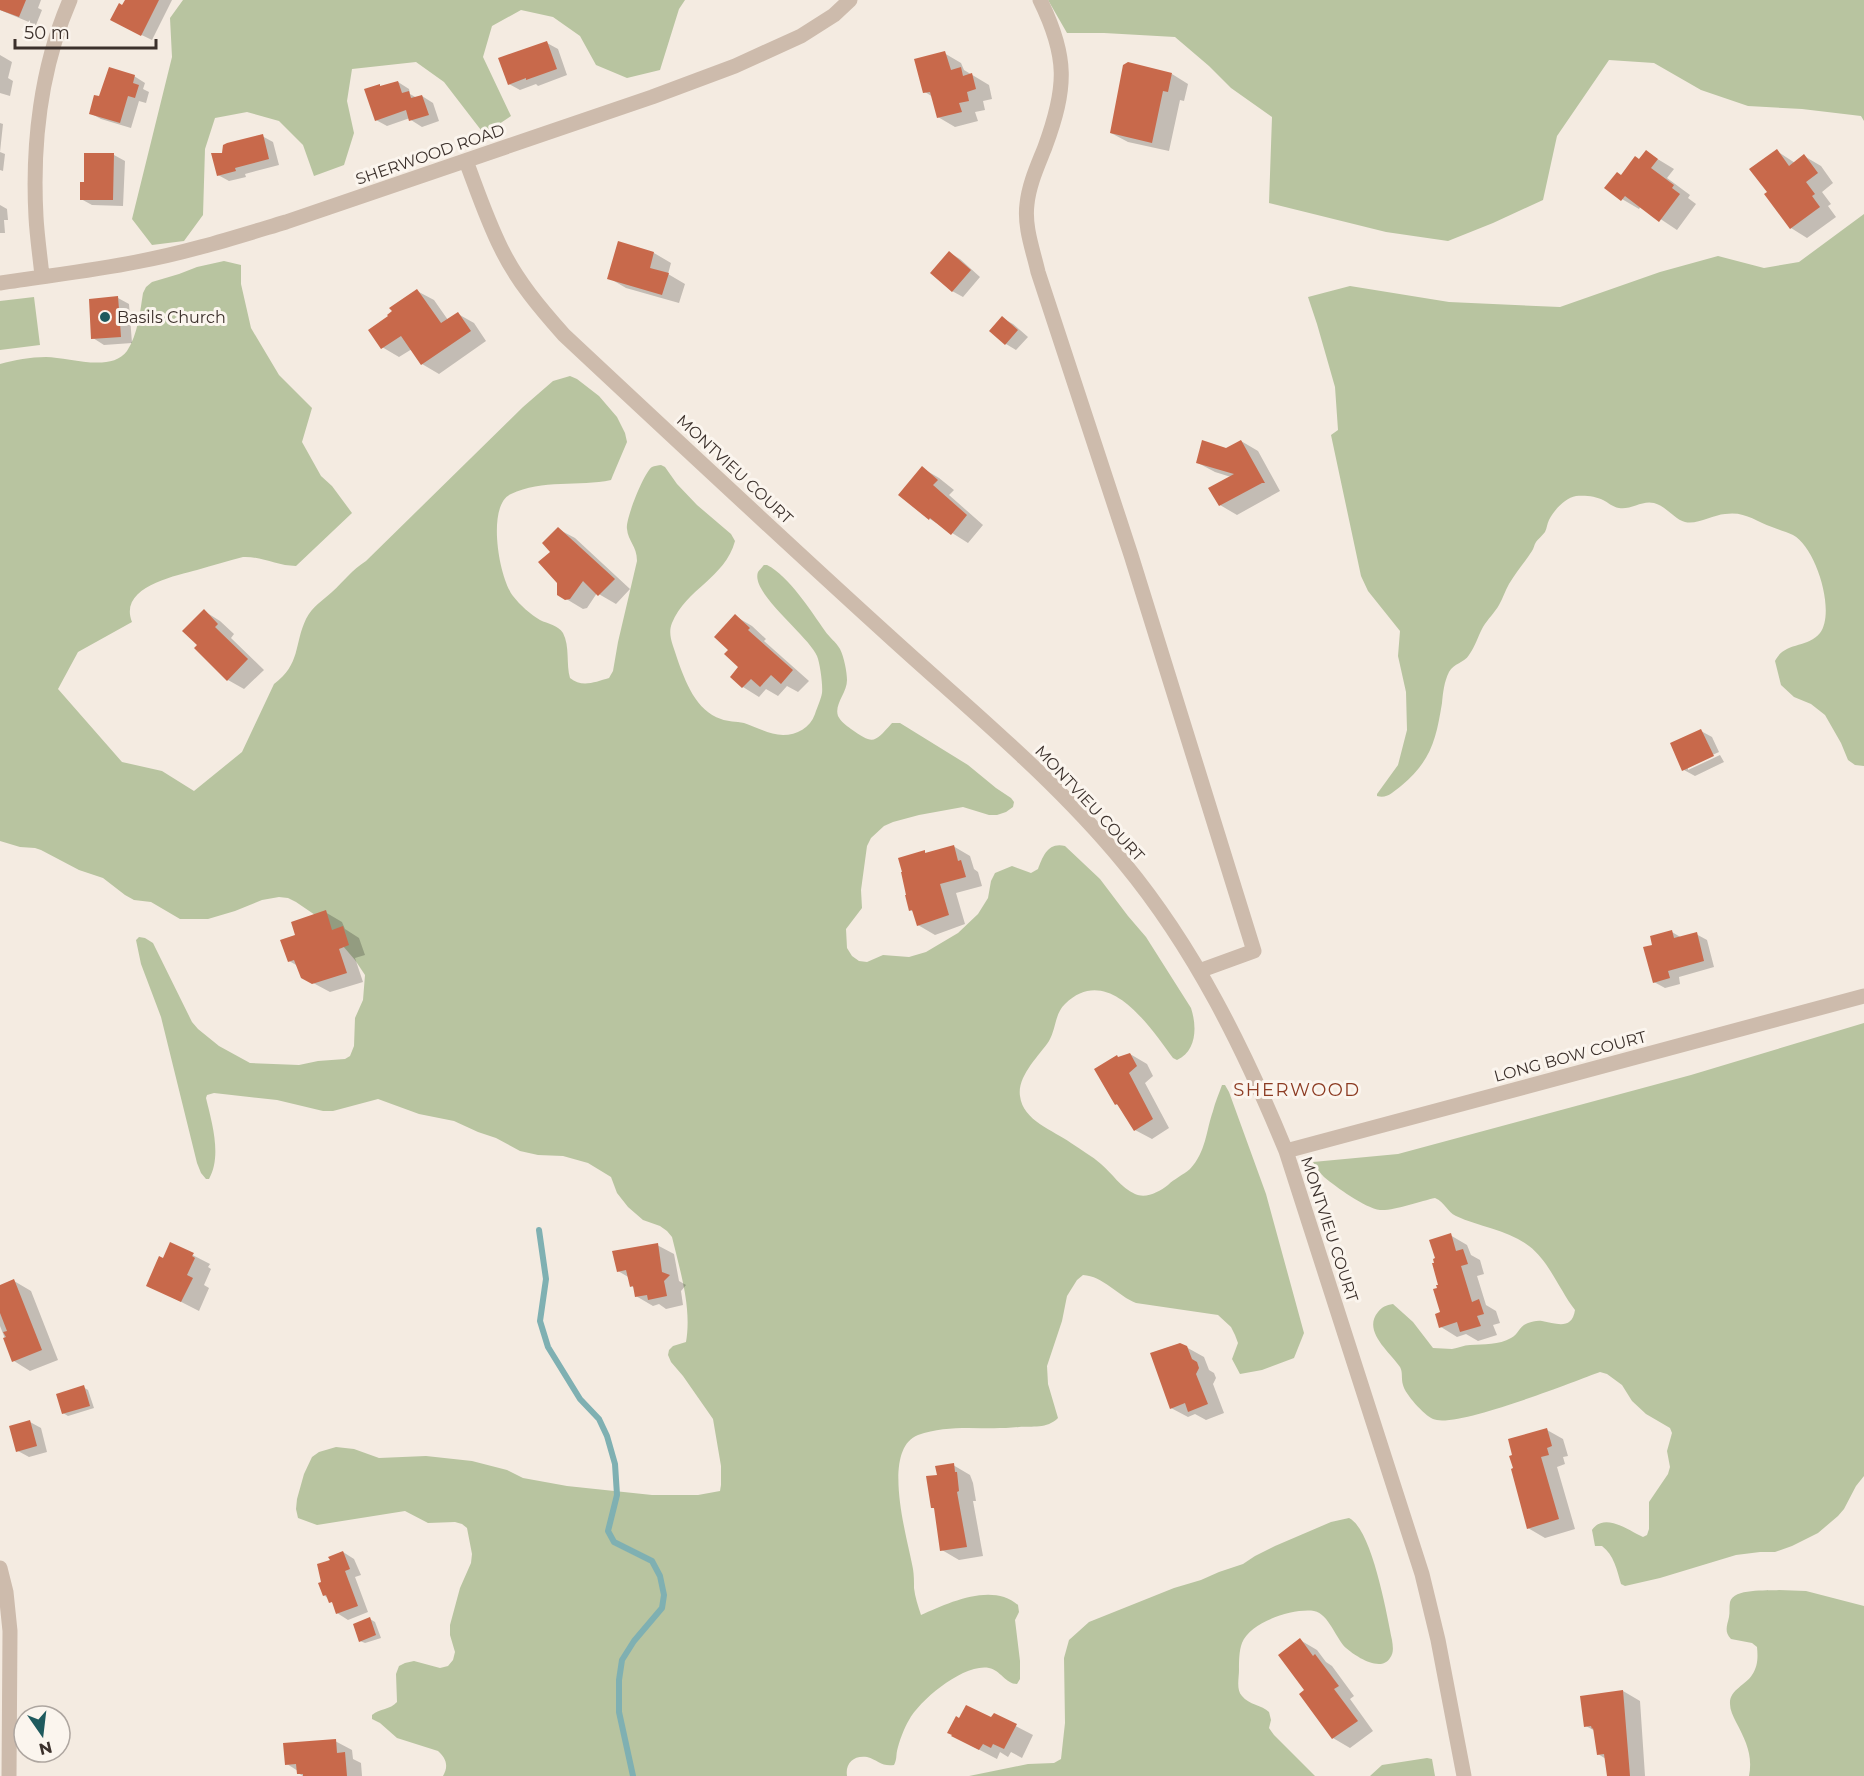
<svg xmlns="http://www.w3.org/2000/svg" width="1864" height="1776" font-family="Montserrat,sans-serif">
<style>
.green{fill:#b8c4a0}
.shadow{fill:#0003}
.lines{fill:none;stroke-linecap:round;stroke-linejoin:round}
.stream{stroke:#7fb0b2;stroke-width:6}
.building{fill:#c8694b}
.minor{stroke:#cdbbac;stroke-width:15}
.poi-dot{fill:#1f5a5e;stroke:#fbf5ee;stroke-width:2}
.labels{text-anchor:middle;stroke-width:6;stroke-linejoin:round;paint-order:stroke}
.street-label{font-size:16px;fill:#3b302b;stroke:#fbf5ee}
.poi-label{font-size:16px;fill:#3b302b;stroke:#fbf5ee;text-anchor:start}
.neighbourhood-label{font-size:18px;letter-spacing:1.5px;fill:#8c3b22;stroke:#fbf5ee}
</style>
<rect width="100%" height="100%" fill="#f4ebe1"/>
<!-- green -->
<path class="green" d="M183,0H685L679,9L660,70L627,78L596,65L580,36L553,17L521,10L492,26L483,57L511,116L484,134L444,82L416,62L352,69L347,101L354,133L344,165L314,176L303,145L279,121L247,112L215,118L205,149L203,215L184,241L152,245L132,219L172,57L170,18Z
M1048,0H1864V121L1861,116L1802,109L1748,106L1701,90L1654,63L1609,60L1557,136L1543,200L1493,223L1448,241L1386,232L1269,203L1272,117L1231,88L1209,66L1175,37L1104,33H1067Z
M1864,214V766L1855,765L1848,760L1841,743L1825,715L1811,704L1794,697L1781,685L1775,661C1785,641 1807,649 1820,633C1836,612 1816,547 1793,535C1787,532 1779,530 1772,527C1755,521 1745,511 1725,514C1713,515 1697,525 1685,522C1674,519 1666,506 1654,503C1642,500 1631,510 1619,508C1612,507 1608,502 1603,500C1596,496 1584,495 1576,496C1565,498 1554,510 1549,520C1547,524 1547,528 1545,532C1542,536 1538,539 1536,542C1534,545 1534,548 1532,551C1525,562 1516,572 1509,584C1505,591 1503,598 1499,605C1495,612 1488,619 1483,627C1478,636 1475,647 1469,655C1464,663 1454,663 1449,672C1444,682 1443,693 1442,703C1436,740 1431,761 1401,786C1393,792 1387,799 1377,796V794L1398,765L1407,730L1406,692L1398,656L1400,631L1368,591L1361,576L1331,435L1338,430L1335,387L1317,324L1308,297L1350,286L1449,302L1560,307L1660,272L1718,256L1764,268L1799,262Z
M224,261L241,265V284L251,328L279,375L312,408L302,442L321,476L332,486L352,513L296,566C277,566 261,556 243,557C228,561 213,565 197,570C175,576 118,587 132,622L78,652L58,689L122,762L162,771L194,791L242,752L274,684C301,664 294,644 306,619C312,607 323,600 332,592C344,581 352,570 366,561L523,407L553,381L570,376L577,379L599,396L617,417L625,433L627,442L613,475L611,480C579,487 542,479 511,494C486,505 499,578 513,596C519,604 531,615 540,620C548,624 558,625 563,633C570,646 566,665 570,678C582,688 595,682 609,678L613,671L618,642L637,561C637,546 628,541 627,529C625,520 644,472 652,467C654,466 659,465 661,465L665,467L677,484L697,505L731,534L735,541C725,578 686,589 672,623C667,635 674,647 677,658C685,681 696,711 721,719C728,722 736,721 744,723C756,727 770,735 783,735C797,735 810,728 815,714C817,708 821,699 822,693C823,686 820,663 817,656C809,636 750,593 758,572C758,572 763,566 764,565H767C789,576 811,611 825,631C829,637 836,642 840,649C844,657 847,672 847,680C847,693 834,704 838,716C841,722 846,725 851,729C874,745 874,743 892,723H900L968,765L996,788L1011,798L1014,802L1013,807L1006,812L997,815H989L963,807L919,815L893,822L884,826L871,838L867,846L861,890L862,908L846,929L847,948L852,956L859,961L867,962L883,955L909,957L926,952L958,933L978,914L988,898L991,881L995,873L1012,866L1031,873L1038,869C1043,856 1048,842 1065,846L1100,879L1128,916L1146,937L1191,1008C1197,1026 1197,1051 1177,1060L1173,1058C1150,1027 1108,962 1065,1004C1055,1013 1056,1029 1049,1041C1039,1056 1017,1076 1020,1096C1023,1121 1053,1130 1071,1143C1081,1150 1092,1156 1101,1164C1112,1173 1121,1188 1135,1194C1146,1199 1159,1192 1168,1185C1174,1179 1183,1175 1190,1169C1206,1152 1206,1131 1213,1111C1215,1102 1219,1094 1222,1085H1225L1229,1092L1266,1194L1304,1333L1294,1358L1262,1370L1240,1374L1232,1359L1238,1343L1235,1335L1231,1327L1218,1315L1136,1303C1118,1296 1103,1276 1083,1275L1077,1280L1067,1296L1062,1321L1047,1366L1048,1384L1058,1418C1047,1429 1032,1426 1019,1427C986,1431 951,1423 918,1435C880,1450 908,1540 913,1569C914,1575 914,1582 914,1588C915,1597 918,1606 921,1615C948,1603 992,1582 1018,1605L1019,1612L1015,1620L1020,1661V1679L1017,1684C1006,1684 1000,1670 989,1668C964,1663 920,1700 909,1720C904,1728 899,1742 897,1751C896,1756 897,1759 894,1765C882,1767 878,1760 867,1757C854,1755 845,1763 847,1776H443C449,1766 446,1758 438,1751L397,1738L380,1723L372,1719V1715C380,1708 390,1710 397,1702L396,1674L399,1666L405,1663L414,1661L440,1668L448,1666L453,1660L455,1652L450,1635V1625L460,1588L471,1563L472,1554L467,1528L462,1524L455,1522L428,1523L405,1511L317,1525L298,1518L296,1509L297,1499L304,1474L312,1457L319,1452L336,1447L354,1449L379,1458L426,1456L472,1461L507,1470L523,1478L567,1486L652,1495H698L720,1491L721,1485V1466L713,1419L683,1376L671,1362L668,1355L669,1350L673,1346L686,1342C692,1307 680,1271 672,1237L667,1231L660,1226L643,1220L628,1207L617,1193L611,1177L588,1163L563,1156L538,1155L520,1151L496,1138L478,1132L454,1121L419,1114L378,1099L333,1111H323L277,1100L214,1093L207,1095L206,1098C212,1123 222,1156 209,1179H206L201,1173L197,1163L161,1017L141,964L136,940L139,937L145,938L153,943L192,1022L198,1029L219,1046L250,1063L299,1065L318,1061L345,1059L350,1056L354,1046L355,1018L363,1000L365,975L355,960L318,917L296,902L288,898L279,897L262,900L235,911L208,919H180L151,902L134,900L125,895L103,878L79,870L41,850L35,848L20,847L0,841V364C15,360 30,357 46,357C68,357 111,373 127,351C138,334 140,312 143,293L146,287L152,282L179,274L197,267Z
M34,297L40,345L0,350V301Z
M1864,1023V1476L1856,1486L1844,1509L1838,1516L1818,1533L1792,1546L1775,1552H1760L1736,1555L1660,1578L1625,1586L1621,1584C1617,1570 1614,1555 1602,1546H1595L1592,1530C1604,1512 1628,1530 1643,1537L1647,1535L1649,1529V1502L1668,1474L1670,1467L1667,1451L1672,1433L1670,1428L1646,1414L1632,1401L1622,1385L1607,1374L1600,1372C1572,1382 1456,1429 1433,1419C1424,1415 1405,1394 1403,1385C1401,1378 1403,1372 1400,1367C1390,1352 1362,1331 1378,1312C1382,1307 1386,1305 1393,1304L1413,1322L1433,1348C1439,1348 1446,1349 1452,1349C1458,1348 1464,1345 1470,1345C1484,1344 1499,1345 1511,1338C1519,1334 1519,1326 1528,1323C1532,1322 1537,1320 1542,1321C1555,1323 1572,1331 1575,1310C1560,1291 1549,1261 1529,1246C1508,1230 1480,1227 1456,1216C1447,1212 1445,1202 1435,1198C1421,1201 1394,1211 1380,1210C1365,1208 1336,1187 1324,1177C1320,1173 1316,1167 1313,1162L1398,1154L1691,1075Z
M1349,1518C1372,1529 1387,1615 1392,1640C1393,1647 1394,1653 1390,1658C1381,1673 1355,1656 1346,1648C1336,1639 1329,1614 1314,1611C1293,1608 1250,1622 1242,1643C1239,1651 1239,1661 1239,1670C1239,1678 1236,1690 1242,1696C1249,1705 1262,1705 1269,1712L1271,1720L1269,1728L1274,1735L1315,1776H969L1028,1764L1054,1763L1061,1759L1065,1723L1064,1658L1069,1640L1089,1622L1174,1588L1201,1580L1219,1572L1243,1564L1255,1556L1275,1546L1331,1522Z
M1779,1590L1806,1591L1864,1606V1776H1749C1753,1755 1746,1741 1736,1722C1733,1716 1730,1710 1730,1704C1729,1690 1746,1685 1752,1675C1758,1666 1758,1657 1757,1647L1752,1643L1731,1639C1724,1632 1727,1626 1729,1617C1730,1612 1729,1607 1730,1602C1734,1588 1766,1591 1779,1590Z
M1427,1758L1432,1759L1435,1776H1370L1382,1765Z"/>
<!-- shadow -->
<path class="shadow" d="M0,0H41L38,8L42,10L36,25L0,10Z
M134,0H172L152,40L123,26Z
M547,43L558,49L567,75L538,86L536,84L520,90L509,84Z
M944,53L961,63L964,70L989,85L992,99L983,101L985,110L975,112L978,121L955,127L938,117L933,97L925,92Z
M0,55L12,62L8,78L13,81L10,96L0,93Z
M1172,74L1188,84L1184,101L1180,100L1169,151L1128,142L1111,133Z
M134,76L145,83L143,89L149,92L146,103L139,101L131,128L101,119L90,113L100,98Z
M398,82L409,89L410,94L417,98L422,96L433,103L439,121L422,127L411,120L410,118L387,126L376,120L379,86L382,87Z
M0,123L3,124L0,152L5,154L3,171L0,170Z
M262,136L273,142L279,165L245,174L246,177L229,181L218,175L224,154Z
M1777,151L1795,163L1804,156L1821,166L1833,183L1822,192L1831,204L1828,206L1836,217L1807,238L1791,228L1769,193Z
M1646,152L1674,169L1667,178L1690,195L1688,198L1696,204L1677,230L1641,206L1639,209L1622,199V177Z
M114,155L125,161L123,206L92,205L81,199L85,183Z
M0,205L7,209L8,220H4L5,233H0Z
M619,243L654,253L671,263L668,274L685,284L679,303L626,288L609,278Z
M950,253L960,259L980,277L963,297L952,291Z
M417,291L434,300L448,320L458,314L474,323L486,341L439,374L422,364L412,349L399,357L382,347Z
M118,298L129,304L132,343L104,345L93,338Z
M1002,318L1013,324L1028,337L1016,350L1006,344Z
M1241,441L1258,451L1280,491L1237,515L1220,505L1231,477L1215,472L1198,463Z
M922,468L939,478L954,490L949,495L983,525L968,543L930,519Z
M558,529L575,538L630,589L616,604L597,593L587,608L583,609L558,594L559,582L552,552Z
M204,611L220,621L234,634L231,638L264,670L244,689L228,680L199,645Z
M735,616L752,626L766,639L764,641L809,681L798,692L787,686L778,696L766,689L759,697L743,687Z
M1701,731L1712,737L1719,752L1688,766V770L1720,755L1724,762L1695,776L1684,770Z
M953,846L970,856L974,869L978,872L982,886L956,893L965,924L935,935L918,925L914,912L910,910L924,852L928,854Z
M325,912L342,922L345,929L359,938L365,955L355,958L363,982L330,992L302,977L298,966L289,961L297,935Z
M1672,932L1682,938L1696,934L1707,940L1714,967L1679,977L1680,984L1665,988L1654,982V946Z
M1130,1054L1147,1064L1153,1076L1145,1083L1169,1128L1152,1139L1135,1130L1121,1107L1116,1104L1119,1058Z
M1450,1235L1467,1245L1471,1255L1480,1260L1484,1274L1477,1276L1486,1305L1496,1311L1500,1323L1493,1325L1497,1335L1478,1341L1466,1334L1457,1337L1441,1327L1442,1313L1440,1286Z
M171,1244L210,1264L208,1267L211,1269L204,1285L209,1288L199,1311L148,1285Z
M657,1245L674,1254L679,1281L686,1285L681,1291L683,1305L666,1309L659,1304L653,1306L636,1296L635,1288L631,1286L630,1278L618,1271Z
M14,1281L31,1291L58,1360L30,1371L14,1361L0,1326V1286Z
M1186,1347L1204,1357L1209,1370L1214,1373L1216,1378L1213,1384L1224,1413L1206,1420L1195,1414L1188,1417L1171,1408Z
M83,1387L88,1390L94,1408L68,1416L63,1413Z
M30,1422L41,1428L47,1452L29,1457L18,1451Z
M1547,1430L1563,1439L1568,1456L1563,1457L1565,1464L1557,1467L1575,1529L1545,1538L1528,1528L1513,1470Z
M953,1465L970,1475L973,1483L976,1501H973L983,1556L959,1560L942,1550L935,1509L932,1507L938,1476Z
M343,1552L354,1559L361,1575L355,1577L368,1612L348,1620L337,1613L334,1604L324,1595L323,1583L332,1561Z
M370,1619L375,1622L381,1638L365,1643L360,1641Z
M1300,1640L1317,1650L1326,1662L1332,1666L1354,1696L1350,1699L1373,1731L1350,1748L1333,1738L1301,1694L1306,1691Z
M1623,1691L1640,1701L1645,1776H1608L1606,1759L1598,1754L1595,1731L1586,1726Z
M994,1715L1033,1735L1022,1758L1011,1752L1008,1757L1000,1752L997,1759L970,1745Z
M335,1741L352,1750L353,1759L361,1763L362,1776H303L298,1773V1771L287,1764Z"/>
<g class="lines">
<!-- stream -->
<path class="stream" d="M539,1230L546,1279L540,1321L548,1347L580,1399L599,1419L607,1436L615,1464L617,1495L608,1531L614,1542L652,1561L660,1576L664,1595L662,1608L634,1641L622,1660L619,1680V1712L633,1776"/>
</g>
<!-- building -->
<path class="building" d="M0,0H26L19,17L0,10Z
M125,0H159L141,36L110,20L119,3L122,5Z
M547,41L557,69L526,80V78L508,85L498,58Z
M945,51L951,70L961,67L963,76L972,73L976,89L967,92L969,101L959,103L962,112L937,118L930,92L923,93L914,59Z
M1128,62L1172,73L1168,92L1163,91L1152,143L1110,133L1123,65Z
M109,67L135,75L133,83L139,85L135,98L128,96L120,123L89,114L94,95L99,96Z
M398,81L402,93L409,91L411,98L422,95L429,115L409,121L406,110L375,121L364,89L380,84V86Z
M263,134L269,159L235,168L236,171L217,176L211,153H222L223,145L227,143Z
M1777,149L1789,166L1804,154L1818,173L1806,182L1815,194L1812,196L1820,207L1790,229L1764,194L1767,192L1749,169Z
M1646,150L1658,159L1651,168L1674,185L1672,188L1680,194L1659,222L1625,196L1621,201L1604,188L1617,172L1621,175L1635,156L1639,159Z
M84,153H114L113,200H80V182H84Z
M618,241L654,252L650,268L669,273L662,295L607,279Z
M949,251L971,270L952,292L930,273Z
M417,289L441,323L458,312L471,331L421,365L401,336L381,349L368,330L388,316L387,315L392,311L389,308Z
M118,296L121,337L91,339L89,299Z
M1002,316L1018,330L1005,345L989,331Z
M1202,440L1226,448L1241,440L1265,483H1262L1219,506L1208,488L1234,474L1196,463Z
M922,466L938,480L933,485L967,515L951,535L930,518L929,520L898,495Z
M558,527L615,579L598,596L583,581L570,599L565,600L557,595V583L538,562L550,552L542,543Z
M204,609L218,624L215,627L248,659L227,681L194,648L197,645L182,631Z
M735,614L750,628L748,630L793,670L781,684L771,675L760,687L751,679L742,688L730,677L738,667L724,654L728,650L714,637Z
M1701,729L1714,756L1682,771L1670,743Z
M954,845L958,861L961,860L966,877L940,884L949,915L917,926L912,910L909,911L905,895H906L901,872H902L898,858L925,850V853Z
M326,910L332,930L343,926L349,945L339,949L347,973L312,984L301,978L294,960L288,962L280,940L295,935L291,922Z
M1672,930L1674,938L1697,932L1704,961L1668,971L1670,978L1653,983L1643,947L1652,945L1650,936Z
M1130,1053L1137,1066L1129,1073L1153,1119L1134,1131L1117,1104L1115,1105L1094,1069L1117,1055L1118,1057Z
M1451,1233L1456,1251L1463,1249L1468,1264L1461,1266L1472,1302L1479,1299L1484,1314L1477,1316L1481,1326L1460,1332L1457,1322L1439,1328L1435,1314L1440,1312L1433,1289L1437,1288L1436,1285H1438L1432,1263H1434L1433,1259L1435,1258L1429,1240Z
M170,1242L194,1253L192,1256L195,1258L187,1275L193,1278L181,1302L146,1286L159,1256L163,1258Z
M658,1243L662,1272L670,1275L664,1281L667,1296L648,1300L647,1295L635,1297L633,1286L630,1287L626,1270L617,1272L612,1251Z
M14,1279L42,1350L12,1362L3,1338L6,1337L3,1332L7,1331L0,1313V1285Z
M1180,1343L1187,1346L1192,1359L1197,1362L1199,1368L1196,1374L1208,1404L1188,1412L1185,1403L1170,1409L1150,1353Z
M84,1385L90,1406L62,1414L56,1394Z
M30,1420L37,1446L16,1452L9,1426Z
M1547,1428L1552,1446L1547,1448L1549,1455L1541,1457L1559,1519L1527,1529L1511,1469L1513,1468L1509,1456L1512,1455L1508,1439Z
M954,1463L955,1472H957L959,1491L957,1492L967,1547L940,1551L934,1508H931L926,1476L937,1475L935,1466Z
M343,1551L350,1569L345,1571L358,1606L336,1614L332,1602L329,1603L326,1595L323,1596L318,1583L321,1582L317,1564L330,1560L328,1557Z
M370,1617L376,1635L359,1642L353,1624Z
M1300,1638L1313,1656L1315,1654L1339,1686L1334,1689L1358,1721L1332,1739L1299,1694L1304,1690L1278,1655Z
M1623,1690L1630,1776H1607L1604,1754L1597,1755L1593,1728L1592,1729L1591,1726L1584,1727L1580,1696Z
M966,1705L991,1717L994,1713L1017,1724L1004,1749L993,1744L991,1748L983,1744L979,1750L951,1736L952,1735L947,1733L956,1716L959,1718Z
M336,1739L337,1753L345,1752L347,1776H303V1774H297L296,1764L285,1765L283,1743Z"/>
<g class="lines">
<!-- minor -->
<path class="minor" d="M1040,0C1068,57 1067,87 1045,147C1038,165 1029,184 1027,204C1024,227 1033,250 1038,272L1131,555L1254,951L1199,971
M466,161C477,190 487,220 501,248C517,281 540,308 564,335C672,436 780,537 889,636C969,709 1055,779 1124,863C1195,949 1244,1049 1286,1151L1422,1574L1438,1640L1464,1776
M42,276C40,256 37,236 36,217C32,144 41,67 70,0
M0,283C45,276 91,271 136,262C186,253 236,237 286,222L652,97L735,66L801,36L834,15L850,0
M1286,1151L1864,996
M0,1568L6,1592L10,1631L9,1776"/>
</g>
<!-- markers -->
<circle class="poi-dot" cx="105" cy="317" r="6"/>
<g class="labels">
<!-- street labels -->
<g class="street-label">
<text transform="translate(430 154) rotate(-19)" y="6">SHERWOOD ROAD</text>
<text transform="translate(735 469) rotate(43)" y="6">MONTVIEU COURT</text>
<text transform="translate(1090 803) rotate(47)" y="6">MONTVIEU COURT</text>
<text transform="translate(1570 1056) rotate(-15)" y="6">LONG BOW COURT</text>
<text transform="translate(1330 1229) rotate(72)" y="6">MONTVIEU COURT</text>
</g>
<!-- poi labels -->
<g class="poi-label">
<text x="117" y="323">Basils Church</text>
</g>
<!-- neighbourhood labels -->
<g class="neighbourhood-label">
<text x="1297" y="1096">SHERWOOD</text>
</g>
</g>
<!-- north arrow -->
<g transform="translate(42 1734) rotate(166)"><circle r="28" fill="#fbf5ee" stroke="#aea6a0" stroke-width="1.5"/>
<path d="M0-4.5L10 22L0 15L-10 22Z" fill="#1f5a5e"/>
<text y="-9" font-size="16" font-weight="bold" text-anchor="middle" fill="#3b302b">N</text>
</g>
<!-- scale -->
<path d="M15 39v9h141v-9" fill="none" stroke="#3b302b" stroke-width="3"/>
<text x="24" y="39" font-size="18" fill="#3b302b" stroke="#fbf5ee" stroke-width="4.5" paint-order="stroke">50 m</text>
</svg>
